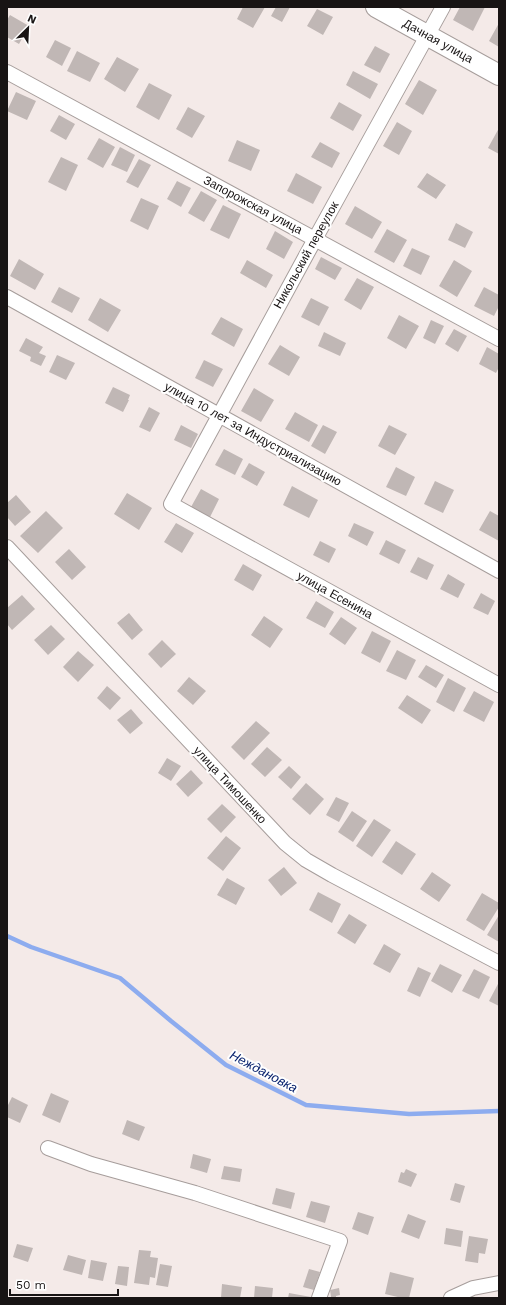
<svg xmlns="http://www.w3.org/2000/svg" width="506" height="1305" font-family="'Work Sans',sans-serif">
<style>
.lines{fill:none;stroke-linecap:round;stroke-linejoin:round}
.stream{stroke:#8dacef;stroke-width:4.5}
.building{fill:#c0b7b5}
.street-casing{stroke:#a69d9b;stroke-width:16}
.secondary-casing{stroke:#a69d9b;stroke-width:22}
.street{stroke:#fff;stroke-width:14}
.secondary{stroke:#fff;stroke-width:20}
.labels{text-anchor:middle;stroke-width:4;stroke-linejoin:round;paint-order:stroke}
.street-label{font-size:12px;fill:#181414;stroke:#fff}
.water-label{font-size:13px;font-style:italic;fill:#0a236e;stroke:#fff}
</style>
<rect width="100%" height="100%" fill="#f4eae8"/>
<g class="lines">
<!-- stream -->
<path class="stream" d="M7,936L31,947L120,978L171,1021L226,1065L306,1105L409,1114L499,1111"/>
</g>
<!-- building -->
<path class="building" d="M243,7H265L253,28L237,19Z
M276,7H290L282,22L271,16Z
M460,7H485L473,31L453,20Z
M317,9L333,17L323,35L307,26Z
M10,15L29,26L19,44L7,37V20Z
M499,23V47L489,41Z
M55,40L71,48L62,66L46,57Z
M375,46L390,54L380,73L364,65Z
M77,51L100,63L90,82L67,71Z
M117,57L139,69L125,92L104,79Z
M353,71L378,84L370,99L346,85Z
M419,80L437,90L423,115L405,104Z
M149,83L172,95L159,120L136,107Z
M16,92L36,101L27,120L7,111Z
M339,102L362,115L353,131L330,118Z
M188,107L205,116L192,138L176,129Z
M59,115L75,124L66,140L50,131Z
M397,122L412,131L399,155L383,146Z
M499,128V154L488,148Z
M99,138L115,147L103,168L87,159Z
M237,140L260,150L251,171L228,161Z
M320,142L340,153L332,168L311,157Z
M120,147L135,155L127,172L111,165Z
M61,157L78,165L66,191L48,182Z
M139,159L151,165L138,188L126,182Z
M296,173L322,187L313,204L287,191Z
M427,173L446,185L436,199L417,187Z
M177,181L191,188L181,207L167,199Z
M201,191L217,200L204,222L188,213Z
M141,198L159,206L148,230L130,221Z
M223,205L241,214L229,239L210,230Z
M355,206L382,222L372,239L345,224Z
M456,223L473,232L465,248L448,240Z
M387,229L407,240L394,263L374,252Z
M275,231L293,242L284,259L266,249Z
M412,248L430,256L421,275L403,266Z
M321,257L342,268L335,280L315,269Z
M19,259L44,274L35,290L10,276Z
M247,260L273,275L266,288L240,273Z
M454,260L472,271L457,297L439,286Z
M357,278L374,287L361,310L344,300Z
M59,287L80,298L72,313L51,302Z
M484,287L499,295V306L494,316L474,306Z
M100,298L121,310L108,332L88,320Z
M311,298L329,307L319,326L301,317Z
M399,315L419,326L406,349L387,338Z
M221,317L243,329L234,347L211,334Z
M431,320L444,326L435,344L423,338Z
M454,329L467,336L458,352L445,344Z
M324,332L346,343L340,356L318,346Z
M26,338L43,347L39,353L46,356L41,366L30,361L31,357L19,351Z
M280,345L300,357L289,376L268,364Z
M487,347L499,354V367L496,373L479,364Z
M57,355L75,363L66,380L49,372Z
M204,360L223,369L213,387L195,378Z
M113,387L130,395L128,400H129L123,412L105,403Z
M254,388L274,400L261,422L241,411Z
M149,407L160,413L150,432L139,427Z
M295,412L318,425L309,442L285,429Z
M181,425L198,434L191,448L174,440Z
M323,425L337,432L325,454L311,446Z
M389,425L407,434L395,455L378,446Z
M224,449L243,459L235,475L215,465Z
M249,463L265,472L257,486L241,477Z
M396,467L415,477L406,496L386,487Z
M435,481L454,490L443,513L424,504Z
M292,486L318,500L309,518L283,505Z
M201,489L219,499L210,517L191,507Z
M127,493L152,508L139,530L114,514Z
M16,495L31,512L15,526L7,517V503Z
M46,511L63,528L38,553L20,536Z
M490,511L499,516V541L479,530Z
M176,523L194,533L182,553L164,542Z
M354,523L374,532L367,546L348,536Z
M386,540L406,550L399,564L379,554Z
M320,541L336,549L329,563L313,555Z
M69,549L86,567L72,580L55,562Z
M418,557L434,565L427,580L410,572Z
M243,564L262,575L253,591L234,580Z
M448,574L465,584L458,598L440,589Z
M481,593L495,601L488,615L473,608Z
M22,595L35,609L12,630L7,624V608Z
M316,601L334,612L325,628L306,618Z
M129,613L143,630L132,640L117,623Z
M264,616L283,629L270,648L251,635Z
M341,617L357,628L345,645L329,634Z
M51,625L65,639L48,655L34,640Z
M372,631L391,641L380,663L361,653Z
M162,640L176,654L161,668L148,654Z
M397,650L416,660L406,680L386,671Z
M78,651L94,665L78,682L63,667Z
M426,665L444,675L436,688L418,677Z
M189,677L206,691L193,705L177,691Z
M448,678L466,688L454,712L436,702Z
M107,686L121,698L110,710L97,698Z
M474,691L494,702L484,722L463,711Z
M407,695L431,710L422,724L398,708Z
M131,709L143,723L130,734L117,720Z
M256,721L270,733L244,760L231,747Z
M267,747L282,760L265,777L251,764Z
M167,758L181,766L171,781L158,773Z
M289,766L301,777L291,789L278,777Z
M191,770L203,783L188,797L176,784Z
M306,783L324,799L310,815L292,799Z
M336,797L349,803L339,822L326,815Z
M222,804L236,817L221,833L207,819Z
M352,811L367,821L353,842L338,832Z
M374,819L391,830L372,857L356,846Z
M226,836L241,848L223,871L207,858Z
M396,841L416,854L402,875L382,862Z
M284,867L297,883L281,896L268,880Z
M432,872L451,885L439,902L420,889Z
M227,878L245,888L236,905L217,895Z
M318,892L341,904L332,923L309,910Z
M482,893L499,903V907L484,931L466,920Z
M349,914L367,925L355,944L337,933Z
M499,915V942L487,935Z
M384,944L401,954L390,973L373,964Z
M440,964L462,975L452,993L431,981Z
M418,967L431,973L420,997L407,991Z
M474,969L490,977L479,999L462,991Z
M499,982V1006L489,1001Z
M51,1093L69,1101L60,1123L42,1115Z
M12,1097L28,1105L20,1123L7,1117V1107Z
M127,1120L145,1127L139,1141L122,1134Z
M193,1154L211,1159L207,1173L190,1168Z
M224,1166L242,1169L240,1182L221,1179Z
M406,1169L417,1174L411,1187L398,1182L401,1172L404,1173Z
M455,1183L465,1186L460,1203L450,1200Z
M276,1188L295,1193L291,1209L272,1204Z
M311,1201L330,1206L325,1223L306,1217Z
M358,1212L374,1217L368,1235L352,1229Z
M408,1214L426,1221L419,1239L401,1232Z
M446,1228L463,1231L461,1247L444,1244Z
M469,1236L488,1239L485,1254L479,1253L478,1263L465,1261Z
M17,1244L33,1248L28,1262L13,1257Z
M139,1250L151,1251L150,1257L158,1258L155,1278L150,1277L149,1285L134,1283Z
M68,1255L86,1260L82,1275L63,1270Z
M91,1260L107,1263L103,1281L88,1278Z
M160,1264L172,1266L168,1287L156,1285Z
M118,1266L129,1267L127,1286L115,1284Z
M309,1269L320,1272L314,1290L303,1287Z
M390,1272L414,1278L409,1298H402L385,1294Z
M222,1284L242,1287L240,1298H221Z
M255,1286L273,1288L272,1298H254Z
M339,1288L340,1295L336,1296V1298H328L331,1297L330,1290Z
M289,1293L311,1297V1298H288Z"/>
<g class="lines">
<!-- street casing -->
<g class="street-casing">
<path id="street" d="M443,7L315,239L171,504L499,685
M7,72L499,339
M7,297L499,571
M7,547L285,843L306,860L332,875L499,963
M48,1148L91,1164L195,1193L340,1241L319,1298
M451,1298L473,1288L499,1283"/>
</g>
<!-- secondary casing -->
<g class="secondary-casing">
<path id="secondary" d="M376,7L499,75"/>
</g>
<!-- street -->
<use href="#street" class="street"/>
<!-- secondary -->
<use href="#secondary" class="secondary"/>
</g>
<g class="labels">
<!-- street labels -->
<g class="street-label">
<text transform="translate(438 41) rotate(29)" y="4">Дачная улица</text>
<text transform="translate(253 205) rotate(28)" y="4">Запорожская улица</text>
<text transform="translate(306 255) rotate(-61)" y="4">Никольский переулок</text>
<text transform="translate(253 434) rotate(29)" y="4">улица 10 лет за Индустриализацию</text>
<text transform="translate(335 595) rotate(29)" y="4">улица Есенина</text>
<text transform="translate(230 785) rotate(47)" y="4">улица Тимошенко</text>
</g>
<!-- water labels -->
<g class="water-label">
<text transform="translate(264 1071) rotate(28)" y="5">Неждановка</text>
</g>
</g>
<!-- border -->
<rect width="506" height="1305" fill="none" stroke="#181414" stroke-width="16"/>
<!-- north arrow -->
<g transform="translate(28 28) rotate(24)" stroke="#ffffff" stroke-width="3" paint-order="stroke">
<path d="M0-3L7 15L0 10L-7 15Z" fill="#181414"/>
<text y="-6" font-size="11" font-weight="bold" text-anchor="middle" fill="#181414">N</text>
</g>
<!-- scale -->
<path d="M10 1289v6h108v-6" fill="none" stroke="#181414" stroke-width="2"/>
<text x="16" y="1289" font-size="12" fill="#181414" stroke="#ffffff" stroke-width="3" paint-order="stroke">50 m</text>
</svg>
